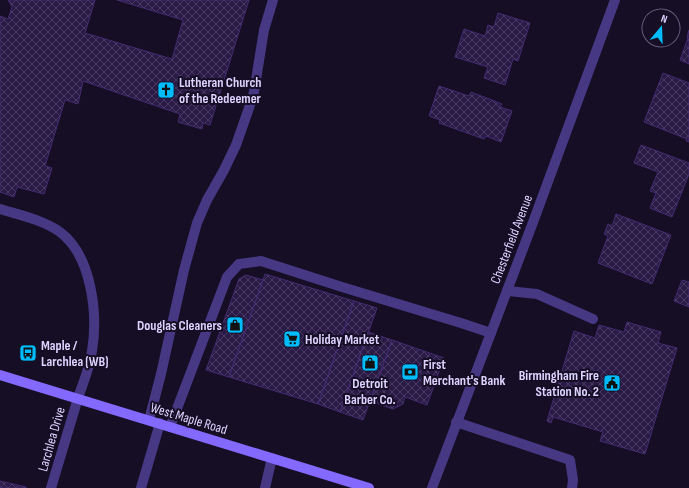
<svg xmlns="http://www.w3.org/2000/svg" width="689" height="488" font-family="'Sofia Sans Condensed',sans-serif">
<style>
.building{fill:url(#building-cross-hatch);stroke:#442b72}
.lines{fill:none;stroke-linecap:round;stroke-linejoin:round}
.lane{stroke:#473884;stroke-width:10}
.street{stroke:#473884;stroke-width:10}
.secondary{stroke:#8469ff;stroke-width:10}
.labels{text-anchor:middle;stroke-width:4;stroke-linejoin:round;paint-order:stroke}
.poi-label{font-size:14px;font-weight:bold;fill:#ded2ff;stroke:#150e25;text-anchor:start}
.street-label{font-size:14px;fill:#ded2ff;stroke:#150e25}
</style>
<defs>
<pattern id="building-cross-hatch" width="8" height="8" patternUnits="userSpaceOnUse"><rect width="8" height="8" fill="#2a1a46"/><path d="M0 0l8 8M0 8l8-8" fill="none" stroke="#483a62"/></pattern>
</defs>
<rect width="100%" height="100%" fill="#150e25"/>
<!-- building -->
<path class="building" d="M8,0H95L85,33L172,59L183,20L117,0H249L210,125L203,123L202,129L178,122L180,114L83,81L78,104L65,100L45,166L52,168L44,194L17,187L14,197L0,192V16L8,19L12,7Z
M498,13L530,23L518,61L513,59L505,85L484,78L488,67L455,57L464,29L485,36L488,25L494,27Z
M689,30V64L680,60L688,38L687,37Z
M663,73L689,83V142L686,141L687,139L644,122Z
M439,86L469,96L471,92L502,104L500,107L512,111L501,142L486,136L484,139L439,123L440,120L429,116Z
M641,145L689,163V174L672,217L650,208L656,193L650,191L658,172L634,163Z
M616,214L671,235L652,284L598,263L608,236L604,234L608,224L612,226Z
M265,274L354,301L318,404L229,377Z
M246,275L263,280L229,377L206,370L239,279Z
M682,280L689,282V307L674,301Z
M354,301L377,308L340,412L318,404Z
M627,322L661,332L658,343L677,348L645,454L600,441L603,432L553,417L551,423L547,421L574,331L595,338L599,325L624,332Z
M368,332L392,340L363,420L340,412Z
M392,340L444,358L427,405L405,397L403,404L393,409L370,401Z
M0,481L26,487V488H0Z"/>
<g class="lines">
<!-- lane -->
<path class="lane" d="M0,209C20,215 43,220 60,232C92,256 98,314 92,351C90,367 83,383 78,398
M507,291L537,294L593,319
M149,420L161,374L184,270L197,223L207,200L224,170L236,145L249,108L254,92L264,30L273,0
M456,422L570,460L573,480L572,488
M170,427L227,277L239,264L261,261L342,287L461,323L491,333
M265,488L272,458"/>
<!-- street -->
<path class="street" d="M51,488L78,398
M141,488L160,423
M432,488L532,225L615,0"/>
<!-- secondary -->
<path class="secondary" d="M0,375L369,488"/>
</g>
<!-- icons -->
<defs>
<g id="church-square" transform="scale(0.9)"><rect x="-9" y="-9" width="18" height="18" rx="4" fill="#00bcfd" stroke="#150e25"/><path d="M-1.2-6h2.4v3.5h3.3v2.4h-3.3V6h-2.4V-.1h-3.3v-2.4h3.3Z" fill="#111"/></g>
<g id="shop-square" transform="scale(0.9)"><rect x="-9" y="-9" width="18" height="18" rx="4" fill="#00bcfd" stroke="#150e25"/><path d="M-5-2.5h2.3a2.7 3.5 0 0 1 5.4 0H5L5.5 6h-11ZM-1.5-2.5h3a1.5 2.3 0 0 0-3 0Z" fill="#111"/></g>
<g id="supermarket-square" transform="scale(0.9)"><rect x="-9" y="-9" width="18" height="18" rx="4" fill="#00bcfd" stroke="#150e25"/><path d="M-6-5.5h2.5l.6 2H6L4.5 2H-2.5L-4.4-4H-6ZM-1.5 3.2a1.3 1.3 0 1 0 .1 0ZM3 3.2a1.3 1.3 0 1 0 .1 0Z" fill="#111"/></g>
<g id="bus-square" transform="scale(0.9)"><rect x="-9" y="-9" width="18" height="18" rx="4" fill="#00bcfd" stroke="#150e25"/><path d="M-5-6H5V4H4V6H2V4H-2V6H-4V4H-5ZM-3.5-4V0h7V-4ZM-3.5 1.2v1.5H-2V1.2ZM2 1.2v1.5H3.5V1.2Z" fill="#111"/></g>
<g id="bank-square" transform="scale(0.9)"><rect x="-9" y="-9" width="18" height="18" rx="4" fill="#00bcfd" stroke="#150e25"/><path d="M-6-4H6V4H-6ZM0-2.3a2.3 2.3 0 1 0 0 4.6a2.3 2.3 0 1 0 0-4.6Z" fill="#111"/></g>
<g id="civic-square" transform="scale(0.9)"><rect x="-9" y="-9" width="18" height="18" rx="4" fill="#00bcfd" stroke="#150e25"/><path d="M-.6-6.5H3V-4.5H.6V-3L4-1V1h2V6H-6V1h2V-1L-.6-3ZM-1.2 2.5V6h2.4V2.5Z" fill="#111"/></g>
</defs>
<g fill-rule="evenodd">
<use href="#church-square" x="166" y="90"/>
<use href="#shop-square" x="235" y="325"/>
<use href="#supermarket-square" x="292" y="339"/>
<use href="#bus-square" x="28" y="353"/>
<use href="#shop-square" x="370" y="363"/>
<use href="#bank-square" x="410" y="372"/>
<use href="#civic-square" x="612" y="383"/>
</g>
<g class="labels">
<!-- poi labels -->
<g class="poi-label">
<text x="179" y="87">Lutheran Church<tspan x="179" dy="16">of the Redeemer</tspan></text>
<text x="222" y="330" text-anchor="end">Douglas Cleaners</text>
<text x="305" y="344">Holiday Market</text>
<text x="41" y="350">Maple /<tspan x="41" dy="16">Larchlea (WB)</tspan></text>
<text x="423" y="369">First<tspan x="423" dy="16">Merchant's Bank</tspan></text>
<text x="599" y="380" text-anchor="end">Birmingham Fire<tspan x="599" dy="16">Station No. 2</tspan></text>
<text x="370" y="388" text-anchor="middle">Detroit<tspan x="370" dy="16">Barber Co.</tspan></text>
</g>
<!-- street labels -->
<g class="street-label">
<text transform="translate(511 239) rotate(-69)" y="5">Chesterfield Avenue</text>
<text transform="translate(189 418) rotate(17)" y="5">West Maple Road</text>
<text transform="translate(51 439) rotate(-74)" y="5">Larchlea Drive</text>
</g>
</g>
<!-- north arrow -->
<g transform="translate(661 28) rotate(19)"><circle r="19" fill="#150e25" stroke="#655c7c"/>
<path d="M0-3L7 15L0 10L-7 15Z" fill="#00bcfd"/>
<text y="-6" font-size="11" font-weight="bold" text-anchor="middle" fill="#ded2ff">N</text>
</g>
</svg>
